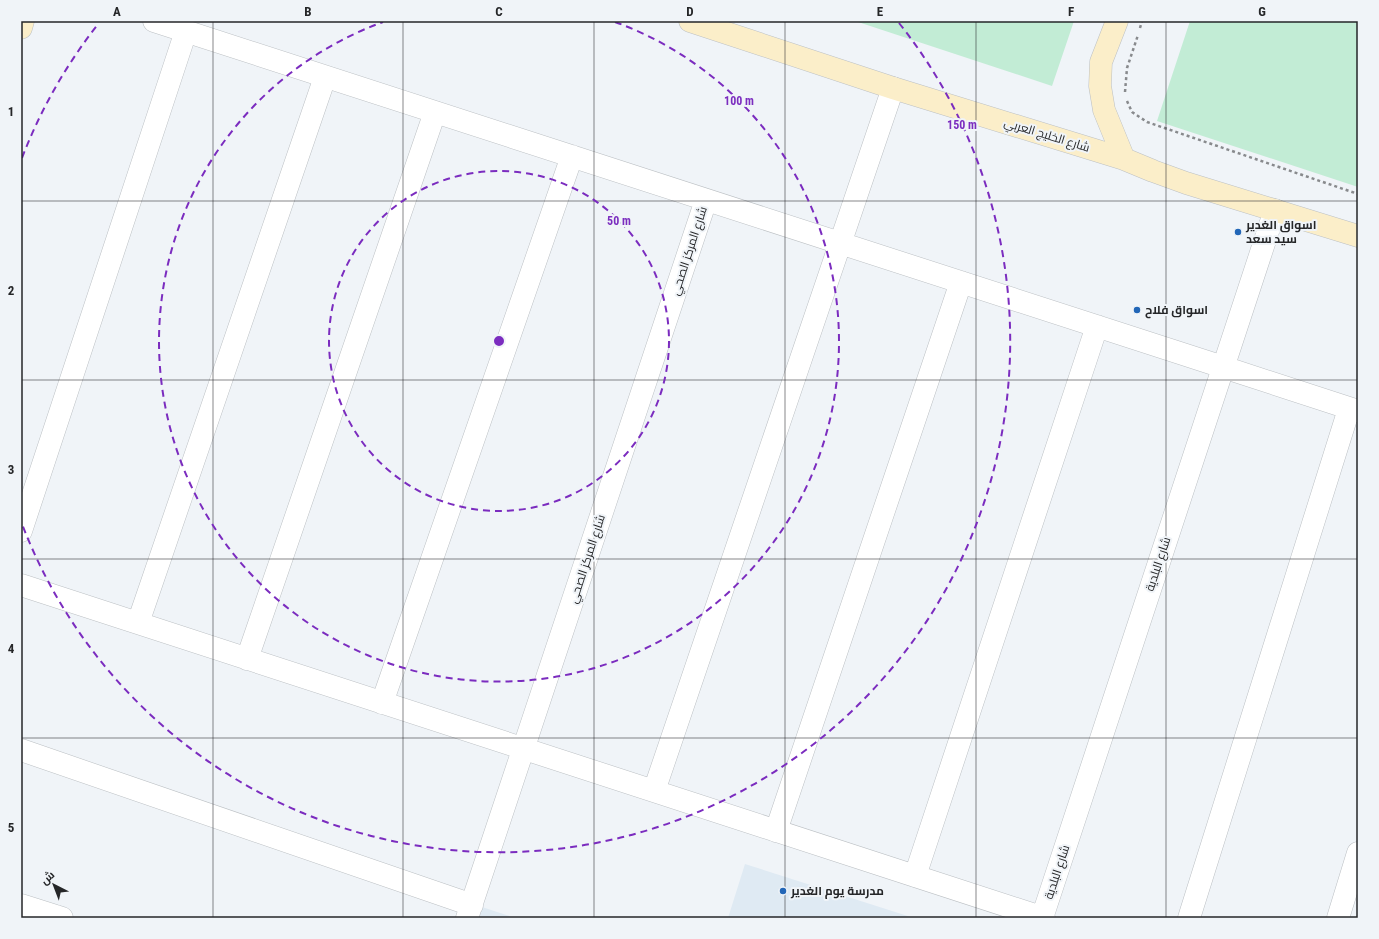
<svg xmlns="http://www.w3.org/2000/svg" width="1379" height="939" font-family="'Roboto Condensed',Cairo,sans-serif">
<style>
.built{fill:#dfeaf3}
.green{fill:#c2ecd5}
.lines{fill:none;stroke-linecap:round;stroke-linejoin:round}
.street-casing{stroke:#bcc0c4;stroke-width:23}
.secondary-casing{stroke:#bcc0c4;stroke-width:23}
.path{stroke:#888a8d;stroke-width:2.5;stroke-dasharray:3 3;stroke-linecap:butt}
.street{stroke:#fff;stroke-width:22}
.secondary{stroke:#fbeec9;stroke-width:22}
.grid{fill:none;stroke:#252628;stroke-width:1;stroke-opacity:0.55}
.ring{fill:none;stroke:#7b2cbf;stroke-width:2;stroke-dasharray:7 5}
.poi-dot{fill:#2266b7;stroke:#f0f4f8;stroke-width:1.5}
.labels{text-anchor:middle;stroke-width:4;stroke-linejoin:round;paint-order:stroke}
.street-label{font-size:12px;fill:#252628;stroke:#f0f4f8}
.poi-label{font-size:12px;font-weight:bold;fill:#252628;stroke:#f0f4f8;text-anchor:start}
.centre{fill:#7b2cbf;stroke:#f0f4f8;stroke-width:2}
.ring-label{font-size:12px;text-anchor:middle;font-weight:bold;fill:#7b2cbf;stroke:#f0f4f8;stroke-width:4;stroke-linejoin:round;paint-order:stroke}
.neatline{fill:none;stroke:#252628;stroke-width:1.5}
.grid-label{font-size:13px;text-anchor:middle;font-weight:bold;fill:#252628}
</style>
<rect width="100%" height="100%" fill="#f0f4f8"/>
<!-- built -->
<path class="built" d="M745,864L914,918H728Z
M482,907L515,918H478Z"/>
<!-- green -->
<path class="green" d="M855,21H1074L1052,86Z
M1190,21H1358V187L1157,121Z"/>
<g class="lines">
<!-- street casing -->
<g class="street-casing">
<path id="street" d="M154,21L1223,367L1358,411
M21,531L186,31
M21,585L1044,918
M138,623L325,77
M247,659L435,112
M382,703L572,156
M21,750L472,905
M654,791L893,88
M776,831L961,282
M915,876L1097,326
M21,905L62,918
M467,918L706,200
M1042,918L1275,210
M1189,918L1349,409
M1338,918L1358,853"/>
</g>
<!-- secondary casing -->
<g class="secondary-casing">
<path id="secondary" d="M690,21L893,88L1124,159L1153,171L1186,183L1358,236
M1117,21L1101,62L1100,86L1104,110L1124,159
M21,28L23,21"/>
</g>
<!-- path -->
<path class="path" d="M1140,28L1142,21
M1125,92L1127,68L1138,35
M1127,101L1132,112L1147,122L1358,194"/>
<!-- street -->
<use href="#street" class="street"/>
<!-- secondary -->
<use href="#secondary" class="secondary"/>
</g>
<!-- grid -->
<path class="grid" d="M213,21V918M403,21V918M594,21V918M785,21V918M976,21V918M1166,21V918M21,201H1358M21,380H1358M21,559H1358M21,738H1358"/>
<!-- distance rings -->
<g class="ring">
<circle cx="499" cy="341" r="170"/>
<path d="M615 22A340 340 0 1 1 383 22"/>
<path d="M22 158A511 511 0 0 1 99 23M899 23A511 511 0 1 1 22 524"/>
</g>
<!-- markers -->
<g class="poi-dot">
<circle cx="1238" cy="232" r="4"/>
<circle cx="1137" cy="310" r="4"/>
<circle cx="783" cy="891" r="4"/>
</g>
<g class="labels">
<!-- street labels -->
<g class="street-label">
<text transform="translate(1047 135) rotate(17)" y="4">شارع الخليج العربي</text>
<text transform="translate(689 251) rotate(-72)" y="4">شارع المركز الصحي</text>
<text transform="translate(587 559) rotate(-72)" y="4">شارع المركز الصحي</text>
<text transform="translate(1158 564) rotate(-72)" y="4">شارع البلدية</text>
<text transform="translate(1057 872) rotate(-72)" y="4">شارع البلدية</text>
</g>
<!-- poi labels -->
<g class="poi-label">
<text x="1246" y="229">اسواق الغدير<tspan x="1246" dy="14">سيد سعد</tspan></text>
<text x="1145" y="314">اسواق فلاح</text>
<text x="791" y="895">مدرسة يوم الغدير</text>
</g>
</g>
<circle cx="499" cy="341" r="6" class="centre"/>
<g class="ring-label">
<text x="739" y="105">100 m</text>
<text x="962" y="129">150 m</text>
<text x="619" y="225">50 m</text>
</g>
<!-- border -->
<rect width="1379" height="939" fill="none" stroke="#f0f4f8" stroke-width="44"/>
<!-- north arrow -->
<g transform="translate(54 885) rotate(318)" stroke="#f0f4f8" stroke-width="3" paint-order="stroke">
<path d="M0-3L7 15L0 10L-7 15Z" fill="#252628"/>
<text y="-6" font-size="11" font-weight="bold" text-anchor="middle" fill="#252628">ش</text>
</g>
<rect x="22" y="22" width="1335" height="895" class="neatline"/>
<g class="grid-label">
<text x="117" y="16">A</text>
<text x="308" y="16">B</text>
<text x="499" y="16">C</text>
<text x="690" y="16">D</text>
<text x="880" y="16">E</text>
<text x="1071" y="16">F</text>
<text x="1262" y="16">G</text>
<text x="11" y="116">1</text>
<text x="11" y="295">2</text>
<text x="11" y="474">3</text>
<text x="11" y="653">4</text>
<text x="11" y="832">5</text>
</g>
</svg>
